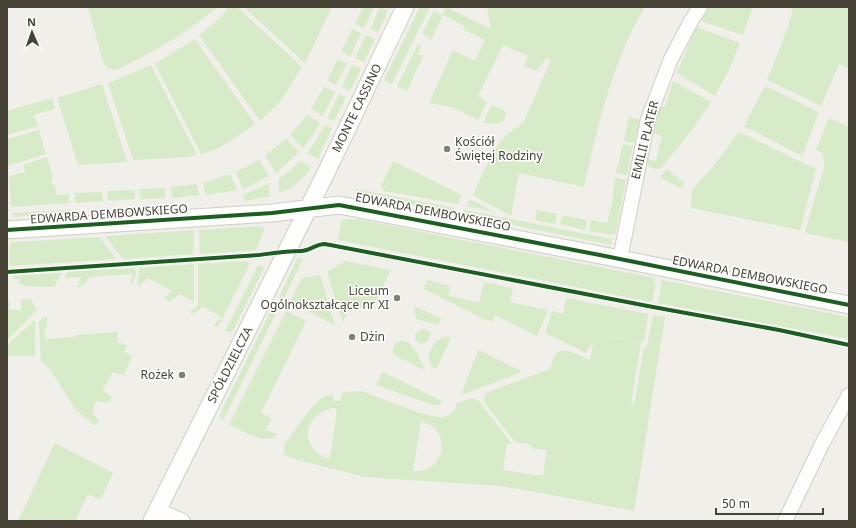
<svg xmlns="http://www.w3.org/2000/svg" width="856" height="528" font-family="'Noto Sans',sans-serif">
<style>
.green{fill:#d7ebc9;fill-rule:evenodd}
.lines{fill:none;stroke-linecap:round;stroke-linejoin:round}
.minor-casing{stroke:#cecdc7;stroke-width:16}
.tertiary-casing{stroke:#cecdc7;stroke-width:19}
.minor{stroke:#fdfdfc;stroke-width:14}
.tertiary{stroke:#fdfdfc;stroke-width:17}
.cycleway-casing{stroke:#fff;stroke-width:6}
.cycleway{stroke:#1b5e20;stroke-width:4}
.poi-dot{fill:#827f75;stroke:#fff;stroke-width:1.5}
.labels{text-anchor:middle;stroke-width:3;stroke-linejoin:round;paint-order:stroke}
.street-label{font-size:12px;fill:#464336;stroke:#fff}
.poi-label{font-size:12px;fill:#464336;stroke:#fff;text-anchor:start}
</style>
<rect width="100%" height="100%" fill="#f0efe9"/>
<!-- green -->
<path class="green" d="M88,7H218C186,33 152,53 116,70L108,68L103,62Z
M229,7H237L302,67L280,102L260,121L199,35L219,19Z
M247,7H332L305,63L246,9Z
M363,7H374L364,28L355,24Z
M380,7L388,11L378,33L370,29Z
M420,7H430L392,84L384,80Z
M446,7L491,29L487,7H645C612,62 598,125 584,187L519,173L511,216L473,195L486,166L498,145L506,135L523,123L551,60L547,58L536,71L524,66L528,56L503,45L478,96L487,102L478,120L452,107L429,103L453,50L475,61L485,40L463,29L465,26L443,15L431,40L422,33L434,11L442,15Z
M709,7H753L743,35L701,21Z
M793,7H849V69L839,64L821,106L767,80L788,27Z
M696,27L740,43L728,72L715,96L677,73Z
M352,29L361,33L350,57L341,52Z
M366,35L375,39L364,62L355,58Z
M195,39L255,124C238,136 222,149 201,154L155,64Z
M418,44L421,45L418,54L423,56L407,91L397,86Z
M338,59L347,63L336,85L327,80Z
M151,65L197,155L188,157L133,160L108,83Z
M352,65L361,69L350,91L342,87Z
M673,81L711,102L692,130L661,168L656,169L647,166L648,159L656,161L662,136L651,133L659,107H665Z
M102,84L127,162L78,165L57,98Z
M765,86L819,112L802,156L744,126Z
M324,87L335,92L323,116L311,109Z
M339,94L346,97L334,121L327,118Z
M52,98L55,109L34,115L38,126L7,135V111Z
M491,106H494L504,110C507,116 505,118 501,123L488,124L483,122Z
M307,115L320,123L312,136L303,148L290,135Z
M629,117L640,120L634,143L624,141Z
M829,118L849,127V242L805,233L824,167L823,153L816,150Z
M325,125L332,128L318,159L307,153L311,148Z
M39,130L46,154L7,166V139Z
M739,132L816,169L800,230L691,208L692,190L716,163Z
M286,139L299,152L276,173L265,156Z
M623,144L633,146L627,175L616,173Z
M47,157L53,177L51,180L52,184L55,185L56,195L69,194V203L11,207L9,176L25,172L23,165Z
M259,160L269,176L243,189L236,172Z
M300,161L311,167L308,172H307L305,175V176L291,188L279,193V178L291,170Z
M393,161L462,195L458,204L384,191L381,186Z
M667,169L685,184L680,188L660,177Z
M230,174L237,190L206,195L203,183Z
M615,178L626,180L616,233L613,235L589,231L591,220L607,223L612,203Z
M269,183V196L246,201L243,195Z
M197,184L199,195L172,198L171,187Z
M165,188V198L140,199L139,189Z
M356,189L454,208L450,212L355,193Z
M134,190L135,199L108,201L107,191Z
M102,192L103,201L75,203V193Z
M470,199L492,211L467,206Z
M70,210V213L14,217L12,213Z
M464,210L612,239L611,245L463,215Z
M537,210L557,214L555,224L535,220Z
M563,215L587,220L585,230L560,224Z
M349,219H357L655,278L654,282L656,283L652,302L338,240L342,220Z
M259,226L263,228L264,230L256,250L200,254L199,230Z
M194,230L193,254L123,259L106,237L107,236Z
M100,237L116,259L10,266L9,264V248L11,242Z
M298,257L303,259L283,300L279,297Z
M247,261L249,263V266L218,327L213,325L222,317L203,307L193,314L190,312L198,305V264Z
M345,261L391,270L371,312L355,305L350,307L343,322L327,272Z
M194,264V302L180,294L170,302L164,298L172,291L148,278L140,286L137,285L139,274V268Z
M258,265L264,268L232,332L225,331Z
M135,268L136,274L133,284H130L133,274L89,277L85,285L83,284L81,287H77L82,277L65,278L67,272Z
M62,273L54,287L25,286L19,283V279H14L13,276Z
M320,275L335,325L290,302L302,278Z
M427,280L450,286L448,295L479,303L484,282L513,288L510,302L548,310L537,336L495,315L492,322L484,319L424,289Z
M662,280L849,317V339L658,303Z
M566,298L648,314L644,342L594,334L641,342L631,404L635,402L643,351L647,347L653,315L665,317L634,511L547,494L500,486L365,477L298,460L283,454L284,445L310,409L322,398L332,394L334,401H339L343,392L361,391L420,413L441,418L451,414L455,409L457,403C465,401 472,396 479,401L512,444H507L503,470L543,476L547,450L531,448L532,445L515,442L484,402C484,397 484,394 488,392L550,369C552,364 553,357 556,354C564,345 581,357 590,360L593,342L586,353L545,333L552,311L563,314ZM333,408L337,409L330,459C298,450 302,414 333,408ZM421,421C453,429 446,474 413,471Z
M7,299H9L10,310H21V299H30L37,310L7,340Z
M273,306L278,309L223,421L219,417L221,412Z
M414,306L442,319L437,325L417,319L415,315Z
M286,311L306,321L261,413L272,419L266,430L277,434L274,438L261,439L229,425Z
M47,317V328L44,329L45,339L74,337L75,335L118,332V342L127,346L124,352L132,356L124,375L113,372L103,390L112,397L108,403L96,401L92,413L99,420L95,426L76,410L48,367L41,361L39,322L42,318Z
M35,320V357L29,356H8L7,345Z
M425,329L429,331L431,334L428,341L422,344L415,340V335L420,330Z
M446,336L451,338L436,369L431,365L428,356C432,347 435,339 446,336Z
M400,341H406L411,345L417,353L426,371L394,355L393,348L395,343Z
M478,350H479L521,371L522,372L461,395Z
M383,372L442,401V402L439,405H433L376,385Z
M55,443L113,473L102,497L99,499L88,494L75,521H18Z"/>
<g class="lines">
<!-- minor casing -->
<g class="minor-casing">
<path id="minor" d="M620,259L648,119L671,59L691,21L700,7
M158,510L183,521
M785,521L823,442L849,395"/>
</g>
<!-- tertiary casing -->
<g class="tertiary-casing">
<path id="tertiary" d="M7,230L272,213L339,205L605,256L849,305
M152,521L326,173L405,7"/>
</g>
<!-- minor -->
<use href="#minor" class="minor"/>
<!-- tertiary -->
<use href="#tertiary" class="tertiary"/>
<!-- cycleway casing -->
<g class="cycleway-casing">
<path id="cycleway" d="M7,230L272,213L339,205L605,256L849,305
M7,272L259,255C274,253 286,251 301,251C310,251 315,244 325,244L653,307L779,330L849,345"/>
</g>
<!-- cycleway -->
<use href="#cycleway" class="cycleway"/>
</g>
<!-- markers -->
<g class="poi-dot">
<circle cx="447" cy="149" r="4"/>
<circle cx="397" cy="298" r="4"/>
<circle cx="352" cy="337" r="4"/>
<circle cx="182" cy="375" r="4"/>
</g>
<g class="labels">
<!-- street labels -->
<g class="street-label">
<text transform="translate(357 108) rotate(-64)" y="4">MONTE CASSINO</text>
<text transform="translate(645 140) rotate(-76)" y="4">EMILII PLATER</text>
<text transform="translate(433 212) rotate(11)" y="4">EDWARDA DEMBOWSKIEGO</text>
<text transform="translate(109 214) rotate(-4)" y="4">EDWARDA DEMBOWSKIEGO</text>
<text transform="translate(750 275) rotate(11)" y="4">EDWARDA DEMBOWSKIEGO</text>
<text transform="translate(230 365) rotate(-63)" y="4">SPÓŁDZIELCZA</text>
</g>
<!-- poi labels -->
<g class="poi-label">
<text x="455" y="146">Kościół<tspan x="455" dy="14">Świętej Rodziny</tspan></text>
<text x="389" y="295" text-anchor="end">Liceum<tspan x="389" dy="14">Ogólnokształcące nr XI</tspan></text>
<text x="360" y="341">Dżin</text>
<text x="174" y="379" text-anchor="end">Rożek</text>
</g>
</g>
<!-- border -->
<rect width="856" height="528" fill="none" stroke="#464336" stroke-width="16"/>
<!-- north arrow -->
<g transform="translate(32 32) rotate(358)" stroke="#ffffff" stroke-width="3" paint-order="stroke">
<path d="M0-3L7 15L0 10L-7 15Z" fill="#464336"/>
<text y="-6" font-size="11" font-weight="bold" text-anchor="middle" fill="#464336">N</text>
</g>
<!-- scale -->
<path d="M716 508v6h107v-6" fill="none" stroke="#464336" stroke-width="2"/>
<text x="722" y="508" font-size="12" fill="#464336" stroke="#ffffff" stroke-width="3" paint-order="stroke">50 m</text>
</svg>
